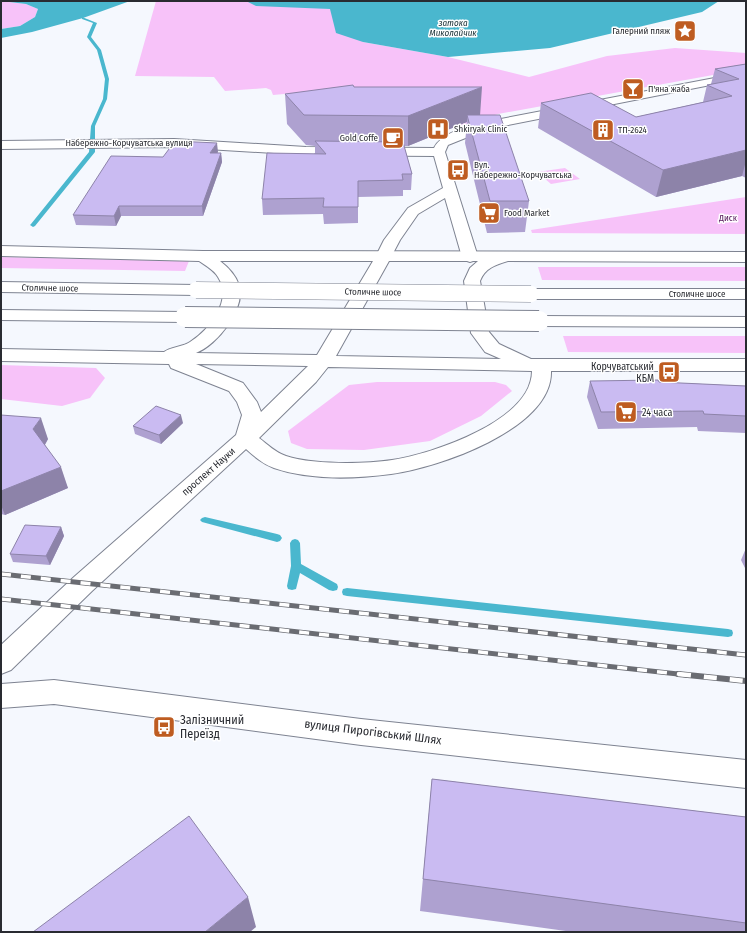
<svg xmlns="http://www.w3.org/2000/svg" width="747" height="933" font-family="'Fira Sans Condensed',sans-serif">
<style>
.green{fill:#f7c2f9}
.water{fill:#4ab7ce}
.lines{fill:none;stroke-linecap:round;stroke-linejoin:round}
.stream{fill:#4ab7ce;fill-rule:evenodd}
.minor-casing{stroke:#7e8391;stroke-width:2}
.major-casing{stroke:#7e8391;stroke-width:2}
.highway-casing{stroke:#7e8391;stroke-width:2}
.minor{fill:#fff;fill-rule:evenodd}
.major{fill:#fff;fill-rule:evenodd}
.highway{fill:#fff;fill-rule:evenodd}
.rail-far1-casing{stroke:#6a6c72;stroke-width:5}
.rail-casing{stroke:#6a6c72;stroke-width:6}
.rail-far1{stroke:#fff;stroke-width:3.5;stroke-dasharray:10;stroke-linecap:butt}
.rail{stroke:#fff;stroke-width:4.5;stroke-dasharray:13;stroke-linecap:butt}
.highway-bridge-far1-casing{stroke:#7e8391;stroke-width:17;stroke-linecap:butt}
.highway-bridge-casing{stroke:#7e8391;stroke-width:22;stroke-linecap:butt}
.highway-bridge-far1{stroke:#fff;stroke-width:16}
.highway-bridge{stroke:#fff;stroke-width:20}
.wall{fill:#aea1d0}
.shaded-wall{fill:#8d83a9}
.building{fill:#cabbf2;stroke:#8d83a9}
.labels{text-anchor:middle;stroke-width:3;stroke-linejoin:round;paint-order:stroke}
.far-water-label{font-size:9px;font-style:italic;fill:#152d33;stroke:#fff}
.far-poi-label{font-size:9px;fill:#292b31;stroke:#fff;text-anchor:start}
.far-street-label{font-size:9px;fill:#292b31;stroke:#fff}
.far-park-label{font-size:9px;fill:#531458;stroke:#fff}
.poi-label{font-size:10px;fill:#292b31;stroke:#fff;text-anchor:end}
.street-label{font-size:10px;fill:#292b31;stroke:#fff}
.near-poi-label{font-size:12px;fill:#292b31;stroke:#fff;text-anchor:start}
.near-street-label{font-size:12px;fill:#292b31;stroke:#fff}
</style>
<rect width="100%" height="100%" fill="#f5f8fe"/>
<!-- green -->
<path class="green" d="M1,1L26,4L38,9L35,17L20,26L1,29Z
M156,1H346L322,8L330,9L363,42L448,57L529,77L607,56L675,48L746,53V69L498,114L459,126L456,116L341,89L273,95L271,90L266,88L225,91L214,77L135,76Z
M565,168L580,179L551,184L537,172Z
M746,197V234L532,233L531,230Z
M1,257L189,261L185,271L1,268Z
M538,267H746V281L542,280Z
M563,336H746V353L568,352Z
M1,365L96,368L105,378L90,398L62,406L1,399Z
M377,382H495L506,385L512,391L481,416L430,441L364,450L307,449L291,443L288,431L349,385Z"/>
<!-- water -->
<path class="water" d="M1,1H130L83,18L32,32L1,38V29L20,26L35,17L38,9L26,4Z
M246,1H719L702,12L550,48L448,57L363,42L336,33L330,9L256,6Z"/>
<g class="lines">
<!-- stream -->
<path class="stream" d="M82,17L97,23L91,37L101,50L109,79L107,99L95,126V152L35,226L33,227L30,225L31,224L89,152L91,126L103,99L105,79L97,50L87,37L93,23L82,19Z
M205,517L277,534L280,535L282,538L280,541L277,542L202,522L200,520L202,518Z
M295,539L298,540L300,543L301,564L337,584L338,587L337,590L333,591L329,590L300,573L296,589L292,590L288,589L287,586L291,566L290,543L292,540Z
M347,588L728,629L732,630L733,633L732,636L728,637L347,596L343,595L342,592L343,589Z"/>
<!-- minor casing -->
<g class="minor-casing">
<path id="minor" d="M746,72V78L488,129L448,145L445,152L478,257L476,260L470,262L464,260L462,257L445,198L418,214L400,240L390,259L384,261L378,259L376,256L384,240L408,208L443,188L434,156L306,155L174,147L1,149V141L174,139L306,147L434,148C442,132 469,126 485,122Z
M54,680L361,719L746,760V788L361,745L54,704L1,708V684Z"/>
</g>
<!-- major casing -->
<g class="major-casing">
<path id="major" d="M1,246L203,251L746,252V262L508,261C495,265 485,268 480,281L489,332L499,344L531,359H746V371H551C553,429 437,468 391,474C354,479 309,480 274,468C263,464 255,457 246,449L92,591L11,670L1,674V645L74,577L236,435L242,415L237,402L229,391L171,368L169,364L1,361V349L164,352C171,347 182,347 190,342C210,329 233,300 218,277C214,270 205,265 199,261L1,256ZM220,261H373L317,355L196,353C217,345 246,309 239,285C236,276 228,267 220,261ZM389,261H478L470,268L464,281L471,333L485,352L501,359L336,356ZM196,364L308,366L261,412L257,402L243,383ZM328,367L532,371C532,421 432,454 392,460C364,464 313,465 286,456C276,453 267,444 259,438L316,382Z"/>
</g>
<!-- highway casing -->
<g class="highway-casing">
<path id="highway" d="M1,282L196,285L202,286L204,290L202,294L196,295L1,292Z
M531,289H746V299H531L525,298L522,294L525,290Z
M1,310L185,312L191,313L194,317L191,321L185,322L1,320Z
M539,316L746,317V327L539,326L533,325L530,321L533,317Z"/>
</g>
<!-- minor -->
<use href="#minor" class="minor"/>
<!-- major -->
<use href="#major" class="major"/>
<!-- highway -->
<use href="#highway" class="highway"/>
<!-- rail-far1 casing -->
<g class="rail-far1-casing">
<path id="rail-far1" d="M1,574L746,655
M1,599L687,675"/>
</g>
<!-- rail casing -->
<g class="rail-casing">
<path id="rail" d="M678,674L746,681"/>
</g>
<!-- rail-far1 -->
<use href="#rail-far1" class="rail-far1"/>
<!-- rail -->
<use href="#rail" class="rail"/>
<!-- highway-bridge-far1 casing -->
<g class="highway-bridge-far1-casing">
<path id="highway-bridge-far1" d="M196,290L531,294"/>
</g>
<!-- highway-bridge casing -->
<g class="highway-bridge-casing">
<path id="highway-bridge" d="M185,317L539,321"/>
</g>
<!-- highway-bridge-far1 -->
<use href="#highway-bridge-far1" class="highway-bridge-far1"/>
<!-- highway-bridge -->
<use href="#highway-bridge" class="highway-bridge"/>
</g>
<!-- wall -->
<path class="wall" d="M746,64V178L742,176L656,197L538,128L541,103L636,117L703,102L707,85L711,84L715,69Z
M354,87L480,115L529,201L525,232L487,233L465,143L467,122L408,146H404L412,174L411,190H403V196L358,197V223L324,224L323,214L263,215L262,199L315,153V146L306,145L287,124L285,94Z
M218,152L217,153H221L222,162L203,216H121L116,226L76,225L73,215Z
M590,381L659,382L746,386V433L698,431L697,427L598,429L587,397Z
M1,415L48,439L45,445L68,488L5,515L1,514Z
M183,423L161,444L135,434L133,426Z
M61,527L64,536L50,565L13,562L10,554Z
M746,548V570L741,560Z
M432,779L746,817V932H573L420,911Z"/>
<!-- shaded-wall -->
<path class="shaded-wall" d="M482,87L480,116L467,115V122L408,146V116Z
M217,143L218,152L212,162L210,153Z
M746,150V161L742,176L656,197L663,170Z
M221,153L222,162L203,216L202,206Z
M119,206L121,216L116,226L114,216Z
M181,415L183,423L161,444L159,435Z
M41,418L48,439L41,451L33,429Z
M61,467L68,488L5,515L1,505V491Z
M61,527L64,536L50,565L46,556Z
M248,897L256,927L250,932H205Z"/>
<!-- building -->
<path class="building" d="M746,64V150L663,170L541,103L591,93L636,117L732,96L707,85L739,79L715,69Z
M353,85L354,87H482L408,116L304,115L285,94Z
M467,115H500L529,201H490Z
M175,141L217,143L210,153H221L202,206H119L114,216L73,215L111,156L163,157Z
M315,141L403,142L412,174H402L403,180L358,181V207H323L324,198L262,199L267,153L326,154Z
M658,380L659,382L746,386V416L704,414L703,411L601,412L590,381Z
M156,406L181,415L159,435L133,426Z
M1,415L41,418L33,429L61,467L1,491Z
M25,525L61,527L46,556L10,554Z
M432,779L746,817V923L423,879Z
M189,816L248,897L205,932H33Z"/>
<!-- icons -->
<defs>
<g id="sight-square" transform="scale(1.15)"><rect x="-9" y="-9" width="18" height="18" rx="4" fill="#be5c21" stroke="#fff"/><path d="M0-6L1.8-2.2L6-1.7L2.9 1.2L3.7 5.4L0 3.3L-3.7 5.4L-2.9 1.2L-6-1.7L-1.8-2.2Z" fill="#fff"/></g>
<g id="bar-square" transform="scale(1.15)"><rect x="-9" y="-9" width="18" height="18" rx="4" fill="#be5c21" stroke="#fff"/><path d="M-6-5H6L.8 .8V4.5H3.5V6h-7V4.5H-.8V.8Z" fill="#fff"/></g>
<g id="hospital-square" transform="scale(1.15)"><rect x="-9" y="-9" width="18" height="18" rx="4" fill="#be5c21" stroke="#fff"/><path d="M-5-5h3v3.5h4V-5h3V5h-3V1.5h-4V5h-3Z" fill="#fff"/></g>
<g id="building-square" transform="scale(1.15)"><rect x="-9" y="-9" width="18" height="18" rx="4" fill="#be5c21" stroke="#fff"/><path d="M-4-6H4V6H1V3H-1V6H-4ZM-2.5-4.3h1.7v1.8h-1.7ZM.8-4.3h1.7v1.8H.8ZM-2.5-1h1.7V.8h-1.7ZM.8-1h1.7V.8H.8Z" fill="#fff"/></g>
<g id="cafe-square" transform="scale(1.15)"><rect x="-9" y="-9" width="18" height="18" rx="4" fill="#be5c21" stroke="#fff"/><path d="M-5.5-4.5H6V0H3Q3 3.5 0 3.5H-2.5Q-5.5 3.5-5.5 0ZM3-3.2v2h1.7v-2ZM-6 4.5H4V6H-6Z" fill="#fff"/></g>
<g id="bus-square" transform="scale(1.15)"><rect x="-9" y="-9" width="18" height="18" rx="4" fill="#be5c21" stroke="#fff"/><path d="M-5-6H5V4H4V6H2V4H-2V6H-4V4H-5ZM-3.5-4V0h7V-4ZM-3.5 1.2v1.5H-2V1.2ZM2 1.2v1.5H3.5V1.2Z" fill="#fff"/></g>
<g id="supermarket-square" transform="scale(1.15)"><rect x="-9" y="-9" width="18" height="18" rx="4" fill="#be5c21" stroke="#fff"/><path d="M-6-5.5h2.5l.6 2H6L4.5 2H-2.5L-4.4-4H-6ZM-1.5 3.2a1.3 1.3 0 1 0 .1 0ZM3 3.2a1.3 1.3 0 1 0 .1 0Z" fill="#fff"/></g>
</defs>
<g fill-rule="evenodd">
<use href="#sight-square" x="685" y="31"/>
<use href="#bar-square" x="633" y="89"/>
<use href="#hospital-square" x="438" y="129"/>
<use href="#building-square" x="603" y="130"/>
<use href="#cafe-square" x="393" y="138"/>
<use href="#bus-square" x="458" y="170"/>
<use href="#supermarket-square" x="489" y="213"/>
<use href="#bus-square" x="669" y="372"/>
<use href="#supermarket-square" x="626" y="412"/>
<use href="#bus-square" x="164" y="727"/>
</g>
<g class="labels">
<!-- far-water labels -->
<g class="far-water-label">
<text x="453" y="26">затока<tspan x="453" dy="10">Миколайчик</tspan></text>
</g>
<!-- far-poi labels -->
<g class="far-poi-label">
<text x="670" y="34" text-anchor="end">Галерний пляж</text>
<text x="648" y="92">П'яна жаба</text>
<text x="454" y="132">Shkiryak Clinic</text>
<text x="618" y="133">ТП-2624</text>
<text x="378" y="141" text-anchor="end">Gold Coffe</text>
<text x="474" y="168">Вул.<tspan x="474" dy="10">Набережно-Корчуватська</tspan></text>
<text x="504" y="216">Food Market</text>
</g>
<!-- far-street labels -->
<g class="far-street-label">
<text x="129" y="146">Набережно-Корчуватська вулиця</text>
<text transform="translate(50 288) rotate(1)" y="3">Столичне шосе</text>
<text transform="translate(373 292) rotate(1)" y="3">Столичне шосе</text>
<text x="697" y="297">Столичне шосе</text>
</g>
<!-- far-park labels -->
<g class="far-park-label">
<text x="728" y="221">Диск</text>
</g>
<!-- poi labels -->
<g class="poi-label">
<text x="654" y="370">Корчуватський<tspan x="654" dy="12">КБМ</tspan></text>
<text x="642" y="416" text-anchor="start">24 часа</text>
</g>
<!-- street labels -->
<g class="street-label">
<text transform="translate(208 471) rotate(-41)" y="4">проспект Науки</text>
</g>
<!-- near-poi labels -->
<g class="near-poi-label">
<text x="180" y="724">Залізничний<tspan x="180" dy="14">Переїзд</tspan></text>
</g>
<!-- near-street labels -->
<g class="near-street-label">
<text transform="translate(373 732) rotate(7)" y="4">вулиця Пирогівський Шлях</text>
</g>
</g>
<!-- border -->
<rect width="747" height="933" fill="none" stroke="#292b31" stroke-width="4"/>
</svg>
